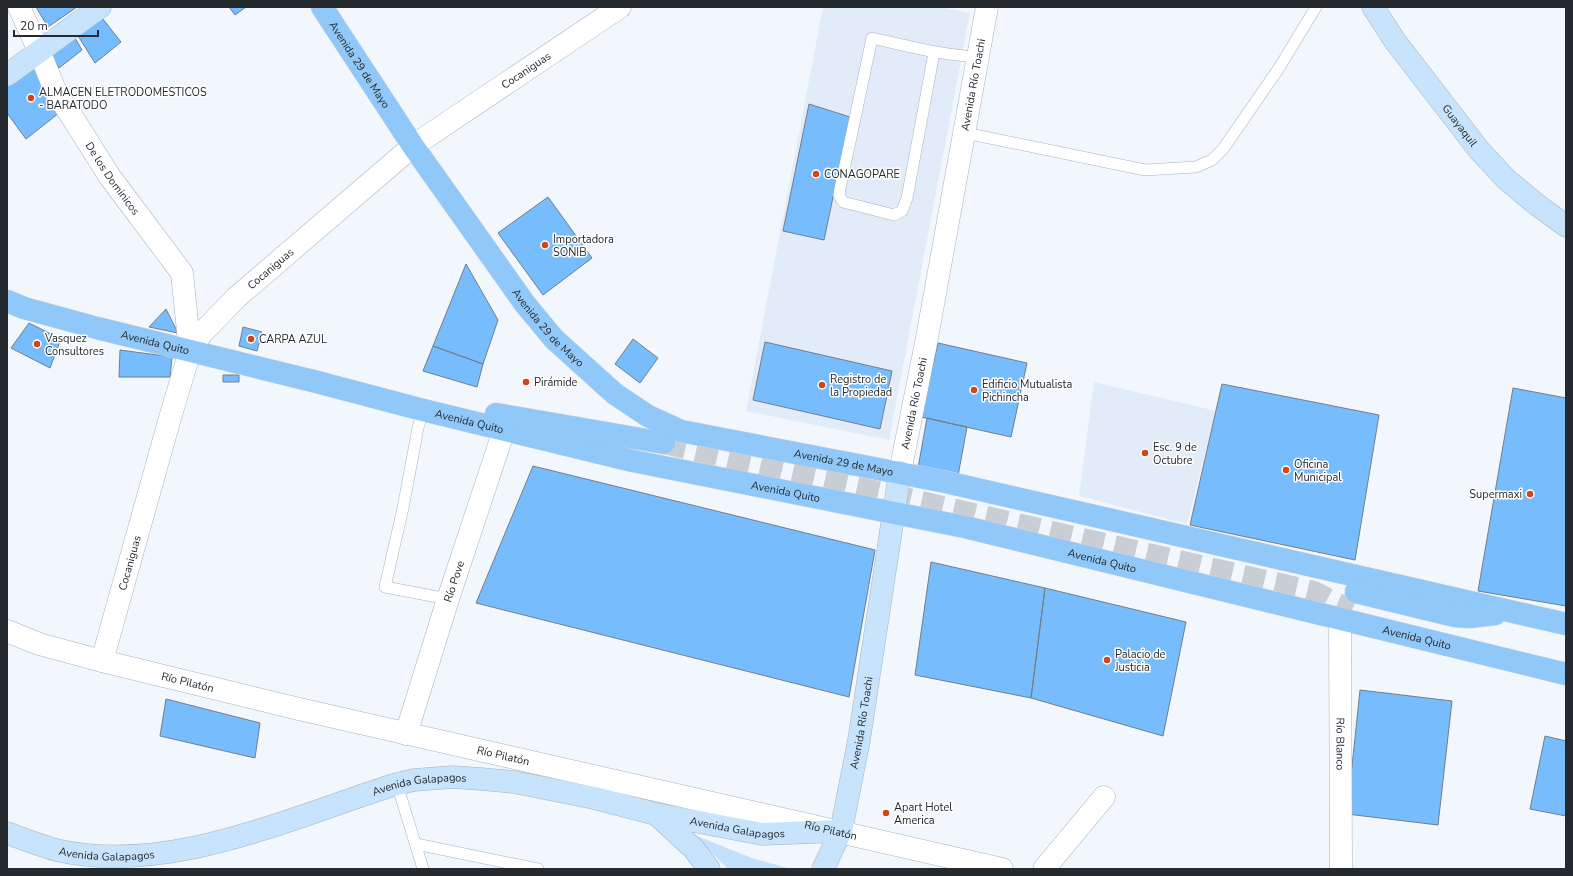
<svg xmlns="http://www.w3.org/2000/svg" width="1573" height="876" font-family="'Nunito Sans',sans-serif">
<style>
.built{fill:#e1ecf8}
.green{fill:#c3e0fd}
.building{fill:#77bdfe;stroke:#727e8a}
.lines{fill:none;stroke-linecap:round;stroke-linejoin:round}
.primary-tunnel{stroke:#c8ced3;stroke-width:22;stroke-dasharray:22 11;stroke-linecap:butt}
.lane-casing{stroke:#a5b2bf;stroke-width:12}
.street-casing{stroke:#a5b2bf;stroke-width:23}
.secondary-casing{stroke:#a5b2bf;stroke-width:23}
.primary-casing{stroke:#d3d4d5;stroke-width:23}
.lane{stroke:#fff;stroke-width:11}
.street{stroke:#fff;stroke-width:22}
.secondary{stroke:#c7e4fc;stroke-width:22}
.primary{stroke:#8fc8f9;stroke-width:22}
.poi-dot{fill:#cf4718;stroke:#fff;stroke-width:1.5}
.labels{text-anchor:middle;stroke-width:3;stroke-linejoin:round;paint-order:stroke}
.street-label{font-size:11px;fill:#252a2f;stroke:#fff}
.poi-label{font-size:11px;fill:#252a2f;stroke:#fff;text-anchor:start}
</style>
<rect width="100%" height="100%" fill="#f1f7fc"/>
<!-- built -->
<path class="built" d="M823,7H940L970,13L889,440L746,411Z
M1094,382L1216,411L1187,524L1079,496Z"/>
<!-- green -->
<path class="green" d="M694,835L752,858L791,869H728Z"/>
<!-- building -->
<path class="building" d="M36,7H77L48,27Z
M229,7H246L235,15Z
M99,14L121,42L95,63L75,31Z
M72,33L82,50L59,68L47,50Z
M34,66L64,109L26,139L7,113V86Z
M809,104L850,117L824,240L783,231Z
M548,197L592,258L543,295L498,233Z
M466,264L498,320L483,364L433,346Z
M166,309L178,333L149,327Z
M29,323L61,339L50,368L11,348Z
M243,327L262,332L257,351L239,346Z
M633,339L658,358L640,383L615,364Z
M765,342L892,371L880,429L753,400Z
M938,343L1027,363L1011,437L921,417Z
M433,346L483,364L477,387L423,371Z
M120,350L172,357L170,377H119Z
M223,375H239V382H223Z
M1222,384L1379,415L1355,560L1190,525Z
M1513,388L1566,398V606L1478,591Z
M927,418L967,427L958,476L918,468Z
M533,466L875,550L849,697L476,603Z
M931,562L1045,588L1031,698L915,675Z
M1045,588L1186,622L1163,736L1031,698Z
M1360,690L1452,701L1438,825L1347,814Z
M166,699L260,723L255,758L160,736Z
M1545,736L1566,741V816L1530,809Z"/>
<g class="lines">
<!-- primary-tunnel -->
<path class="primary-tunnel" d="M664,443L1314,592L1333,602L1352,610"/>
<!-- lane casing -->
<g class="lane-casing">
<path id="lane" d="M934,53L907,198L902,211L894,215L843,202L839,195L840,189L872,38C907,46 941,55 977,57
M965,133L1145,170L1196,167L1212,160L1223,149L1279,68L1316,7
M423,410L418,428L403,508L385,587L448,599
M397,784L423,869
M416,844L538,869"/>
</g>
<!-- street casing -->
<g class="street-casing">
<g id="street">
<path id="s1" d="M19,7L39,51L55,90L110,177L182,273L190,351"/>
<path id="s2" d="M900,472L926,343L987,7"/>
<path id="s3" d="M1340,619L1341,869"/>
<path id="s4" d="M7,631L39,644L102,661L299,709L1002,869"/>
<path id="s5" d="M102,661L170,418L190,351L202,333L237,297L413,146L620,7"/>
<path id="s6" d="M406,734L448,599L504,430"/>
<path d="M1044,869L1104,797"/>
</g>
</g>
<!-- secondary casing -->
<g class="secondary-casing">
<g id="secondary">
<path id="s7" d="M1373,7L1395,41L1479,150L1506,179L1536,204L1566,226"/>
<path d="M7,75L100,7"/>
<path d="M657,815L694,849L709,869"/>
<path id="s8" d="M7,833C23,839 39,845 56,850C168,876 291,817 397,784L414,780L453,777L481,779L514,782L594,798L656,814L762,834L841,831"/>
<path id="s9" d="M823,869L841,831L859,740L900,472"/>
</g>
</g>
<!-- primary casing -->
<g class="primary-casing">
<g id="primary">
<path id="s10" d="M322,7L413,146L525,304L554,339L615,394L648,416L681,431L946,482L1566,624"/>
<path id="s11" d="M7,301L24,308L97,328L317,382L423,410L633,461L965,527L1566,674"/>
<path d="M496,414L664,443"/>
<path d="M1356,592L1455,616L1469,617L1495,614"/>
</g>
</g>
<!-- lane -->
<use href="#lane" class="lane"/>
<!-- street -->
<use href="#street" class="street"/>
<!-- secondary -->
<use href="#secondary" class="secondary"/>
<!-- primary -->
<use href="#primary" class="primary"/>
</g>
<!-- markers -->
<g class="poi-dot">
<circle cx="31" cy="98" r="4"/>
<circle cx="816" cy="174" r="4"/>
<circle cx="545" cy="245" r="4"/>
<circle cx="251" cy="339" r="4"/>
<circle cx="37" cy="344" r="4"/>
<circle cx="526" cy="382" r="4"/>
<circle cx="822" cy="385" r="4"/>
<circle cx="974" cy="390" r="4"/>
<circle cx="1145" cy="453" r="4"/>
<circle cx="1286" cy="470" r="4"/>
<circle cx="1530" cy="494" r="4"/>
<circle cx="1107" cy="660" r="4"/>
<circle cx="886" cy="813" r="4"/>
</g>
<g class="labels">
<!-- street labels -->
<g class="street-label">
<text dy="4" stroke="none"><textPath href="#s10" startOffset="69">Avenida 29 de Mayo</textPath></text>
<text dy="4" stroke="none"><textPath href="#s5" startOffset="762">Cocaniguas</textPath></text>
<text dy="4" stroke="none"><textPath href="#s2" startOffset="394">Avenida Río Toachi</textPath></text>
<text dy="4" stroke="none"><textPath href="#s7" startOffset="147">Guayaquil</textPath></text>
<text dy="4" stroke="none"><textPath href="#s1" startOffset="196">De los Dominicos</textPath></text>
<text dy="4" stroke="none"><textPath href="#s5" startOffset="438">Cocaniguas</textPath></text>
<text dy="4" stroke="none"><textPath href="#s10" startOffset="393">Avenida 29 de Mayo</textPath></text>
<text dy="4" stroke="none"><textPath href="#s11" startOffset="154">Avenida Quito</textPath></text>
<text dy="4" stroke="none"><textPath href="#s2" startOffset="70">Avenida Río Toachi</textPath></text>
<text dy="4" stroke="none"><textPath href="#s11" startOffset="478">Avenida Quito</textPath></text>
<text dy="4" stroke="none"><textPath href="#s10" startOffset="729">Avenida 29 de Mayo</textPath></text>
<text dy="4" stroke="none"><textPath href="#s11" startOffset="802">Avenida Quito</textPath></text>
<text dy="4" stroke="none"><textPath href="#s11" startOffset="1126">Avenida Quito</textPath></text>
<text dy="4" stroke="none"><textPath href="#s5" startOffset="102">Cocaniguas</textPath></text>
<text dy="4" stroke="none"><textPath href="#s6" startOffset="160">Río Pove</textPath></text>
<text dy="4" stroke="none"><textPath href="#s11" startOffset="1450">Avenida Quito</textPath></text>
<text dy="4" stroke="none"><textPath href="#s4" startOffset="188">Río Pilatón</textPath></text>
<text dy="4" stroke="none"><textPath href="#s9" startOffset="152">Avenida Río Toachi</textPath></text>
<text dy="4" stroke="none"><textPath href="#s3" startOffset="125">Río Blanco</textPath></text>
<text dy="4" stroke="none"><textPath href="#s4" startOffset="512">Río Pilatón</textPath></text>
<text dy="4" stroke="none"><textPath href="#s8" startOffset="426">Avenida Galapagos</textPath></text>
<text dy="4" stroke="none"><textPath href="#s8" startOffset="750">Avenida Galapagos</textPath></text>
<text dy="4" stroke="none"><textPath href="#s4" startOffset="848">Río Pilatón</textPath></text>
<text dy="4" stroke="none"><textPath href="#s8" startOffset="103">Avenida Galapagos</textPath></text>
</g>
<!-- poi labels -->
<g class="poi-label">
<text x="39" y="96">ALMACEN ELETRODOMESTICOS<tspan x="39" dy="13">- BARATODO</tspan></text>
<text x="824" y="178">CONAGOPARE</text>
<text x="553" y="243">Importadora<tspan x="553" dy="13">SONIB</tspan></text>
<text x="45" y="342">Vasquez<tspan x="45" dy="13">Consultores</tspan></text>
<text x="259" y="343">CARPA AZUL</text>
<text x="830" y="383">Registro de<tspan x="830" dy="13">la Propiedad</tspan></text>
<text x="534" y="386">Pirámide</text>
<text x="982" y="388">Edificio Mutualista<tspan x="982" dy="13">Pichincha</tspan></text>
<text x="1153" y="451">Esc. 9 de<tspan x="1153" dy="13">Octubre</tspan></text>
<text x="1294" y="468">Oficina<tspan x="1294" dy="13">Municipal</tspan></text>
<text x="1522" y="498" text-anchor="end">Supermaxi</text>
<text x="1115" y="658">Palacio de<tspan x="1115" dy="13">Justicia</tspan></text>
<text x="894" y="811">Apart Hotel<tspan x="894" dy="13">America</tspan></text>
</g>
</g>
<!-- border -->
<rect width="1573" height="876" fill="none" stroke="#252a2f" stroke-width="16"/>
<!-- scale -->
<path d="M14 30v6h84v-6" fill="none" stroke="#252a2f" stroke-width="2"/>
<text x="20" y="30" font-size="12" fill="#252a2f" stroke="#ffffff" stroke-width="3" paint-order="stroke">20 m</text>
</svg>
